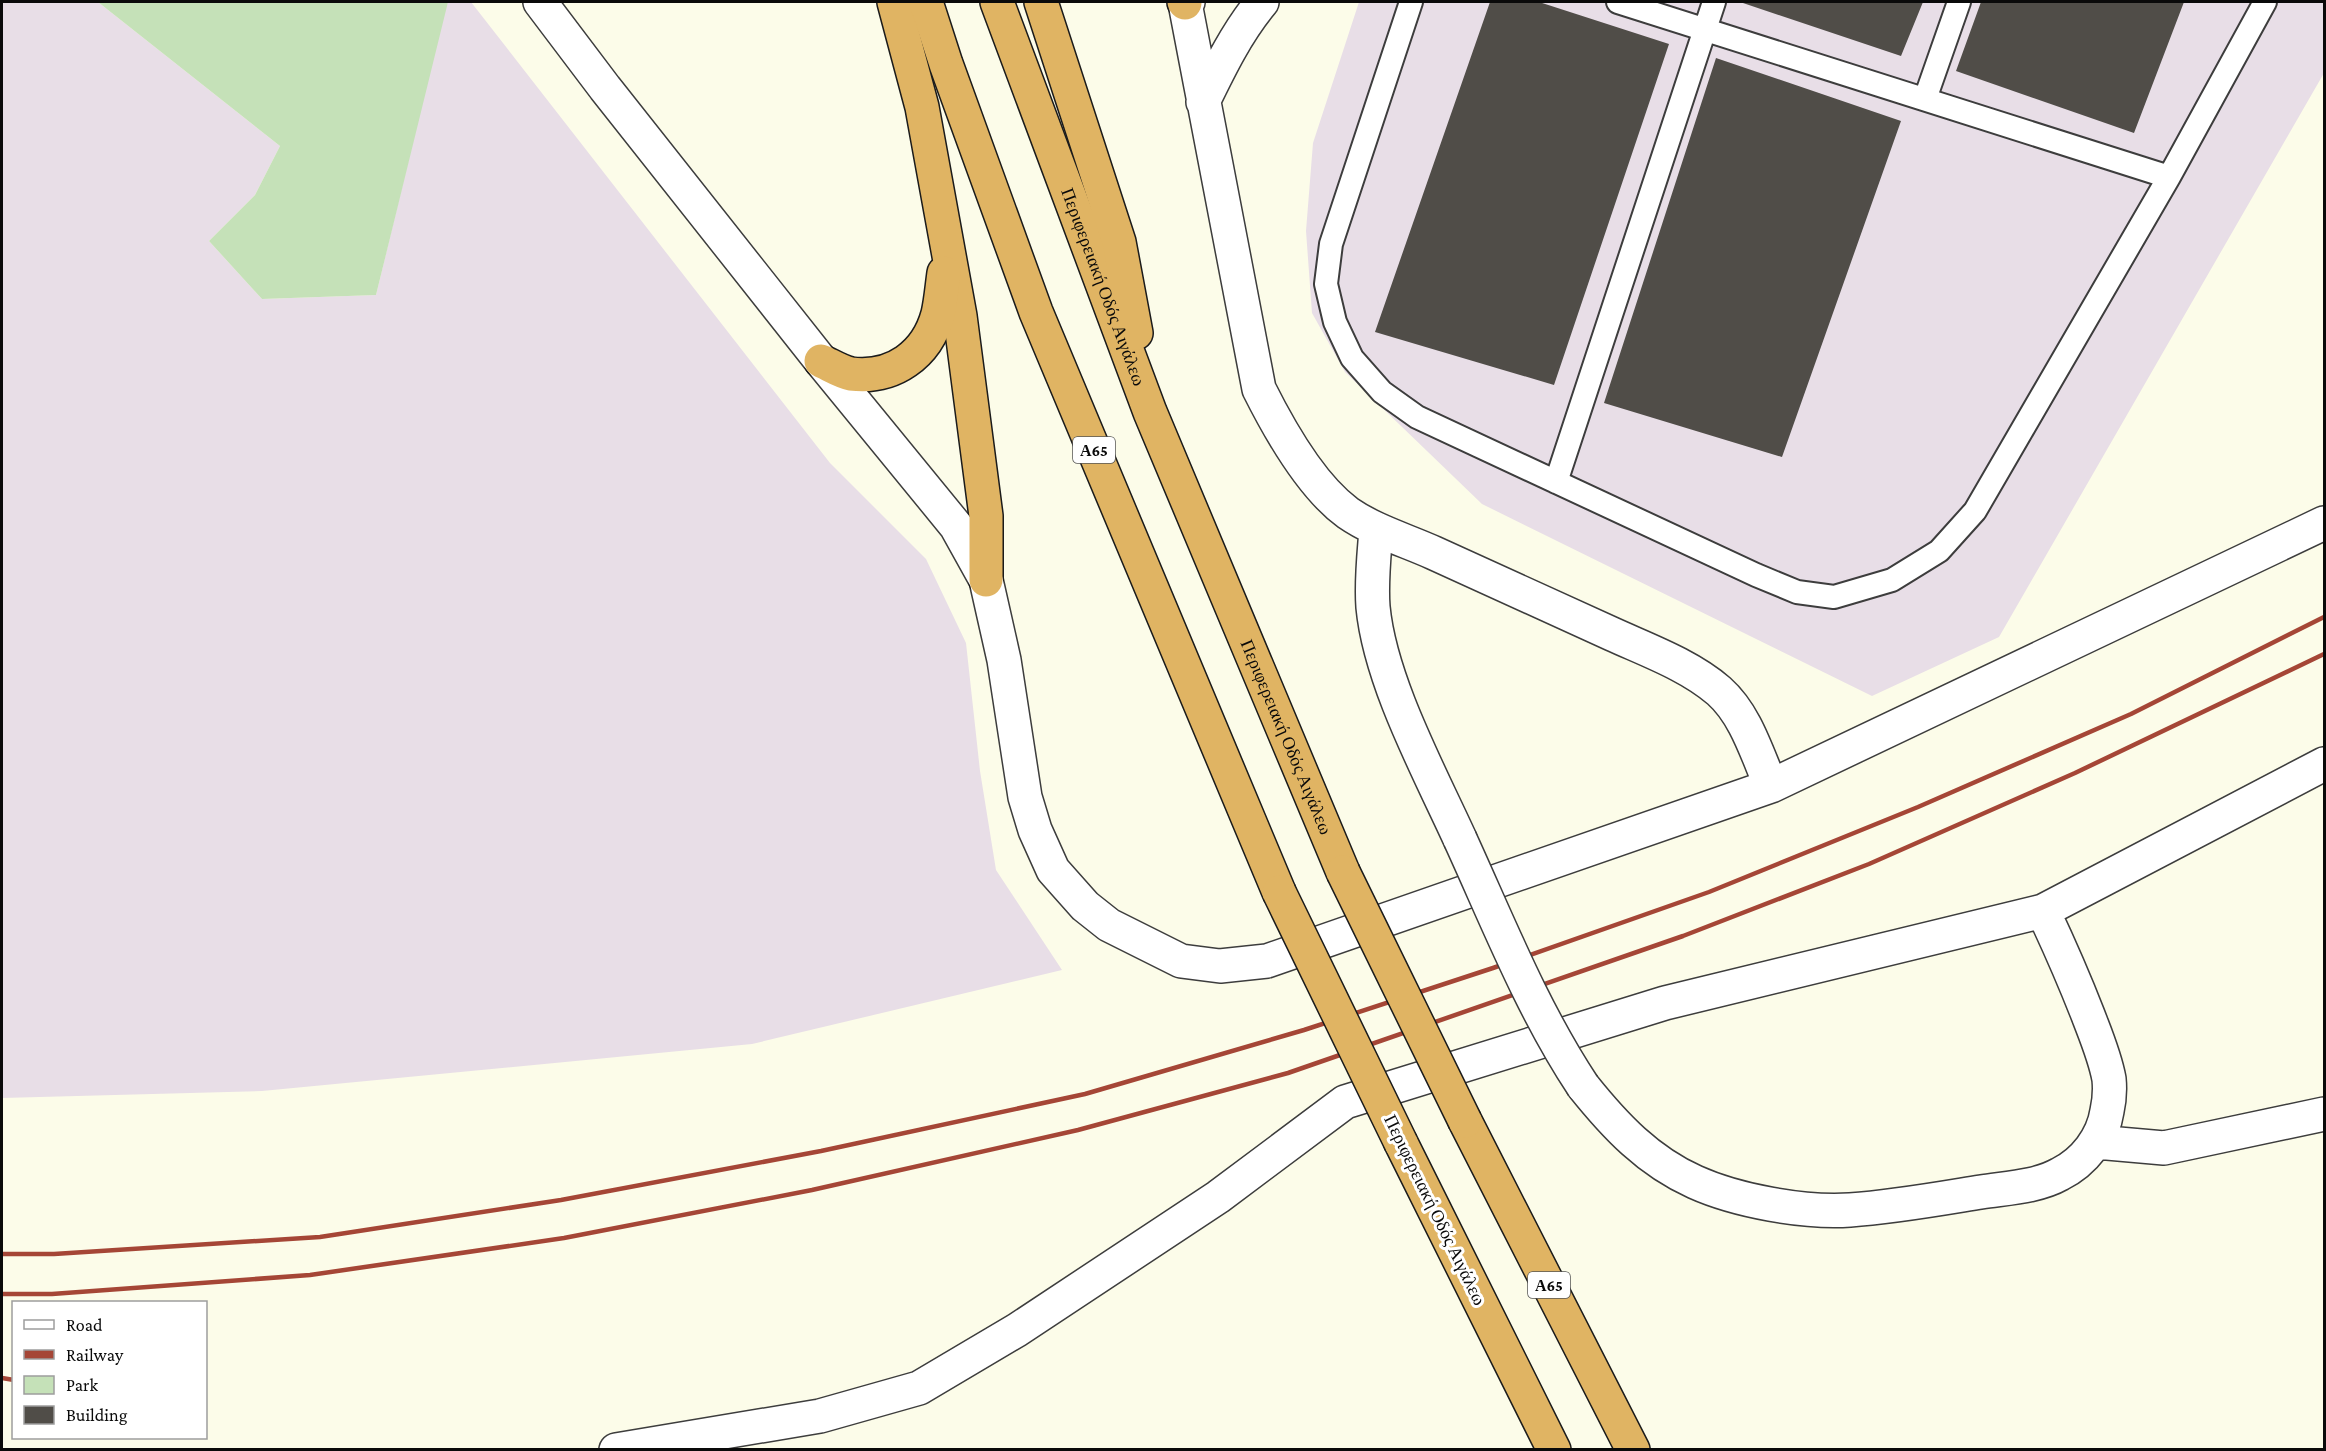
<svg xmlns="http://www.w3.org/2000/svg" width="2326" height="1451" font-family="'Crimson Pro',serif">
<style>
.industrial{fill:#e8dee7}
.green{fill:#c5e1b8}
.building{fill:#504d48}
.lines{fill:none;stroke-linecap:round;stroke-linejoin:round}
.service-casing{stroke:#3d3d3d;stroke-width:26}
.minor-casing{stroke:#3d3d3d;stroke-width:36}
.motorway-casing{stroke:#1b1b1b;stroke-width:36}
.service{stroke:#fff;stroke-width:22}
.minor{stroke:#fff;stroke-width:33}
.motorway{stroke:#e0b463;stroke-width:33}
.rail{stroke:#a54636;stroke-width:4.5}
.minor-bridge-casing{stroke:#3d3d3d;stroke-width:36;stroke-linecap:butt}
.motorway-bridge-casing{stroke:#1b1b1b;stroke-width:36;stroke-linecap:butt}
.minor-bridge{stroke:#fff;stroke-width:33}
.motorway-bridge{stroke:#e0b463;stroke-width:33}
.labels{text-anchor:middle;stroke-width:6;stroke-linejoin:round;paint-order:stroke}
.shield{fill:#fff;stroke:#545454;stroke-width:1.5}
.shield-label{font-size:16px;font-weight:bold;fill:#0a0a0a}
.street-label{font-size:18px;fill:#0a0a0a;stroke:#fff}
</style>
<rect width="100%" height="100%" fill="#fcfce9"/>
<!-- industrial -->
<path class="industrial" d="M2,2H98L280,146L255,195L209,241L262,299L376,295L444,13L448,2H471L830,463L926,559L966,643L980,771L996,870L1062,970L752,1044L262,1091L2,1098Z
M1359,2H2324V73L1999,637L1872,696L1482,504L1345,372L1312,313L1306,231L1313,143Z"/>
<!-- green -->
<path class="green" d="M98,2H448L376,295L262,299L209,241L255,195L280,146Z"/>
<!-- building -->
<path class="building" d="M1490,2H1539L1669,44L1554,385L1375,332Z
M1740,2H1923L1901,56Z
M1981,2H2184L2134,133L1956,71Z
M1716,58L1901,121L1782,457L1604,403Z"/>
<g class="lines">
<!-- service casing -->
<g class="service-casing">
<path id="service" d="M1411,2L1331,244L1326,284L1335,322L1352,358L1382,392L1417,417L1756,575L1797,592L1834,597L1892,580L1939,551L1975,511L2169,177L2265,2
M1618,2L2169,177
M1925,99L1959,2
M1556,482L1714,2"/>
</g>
<!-- minor casing -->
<g class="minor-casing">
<path id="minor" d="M540,2L605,88L821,361L956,526L986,580L1004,660L1025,797L1035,830L1053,870L1085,906L1109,925L1181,961L1220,966L1267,961L1771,786L2324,523
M1188,2L1185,3L1259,389C1279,429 1311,486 1348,513C1374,531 1405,540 1434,553C1493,580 1552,607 1612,634C1647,650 1689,665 1719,691C1746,715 1757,754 1771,786
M1203,102C1220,67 1237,32 1262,2
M1376,530C1374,556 1371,581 1373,607C1380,681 1429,771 1460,839
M1583,1086C1615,1126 1648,1161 1695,1182C1737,1201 1804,1213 1850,1210C1894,1207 1938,1199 1981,1192C2006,1188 2037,1187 2060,1174C2084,1162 2103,1138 2107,1111C2109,1102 2110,1089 2109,1079C2105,1057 2096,1036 2088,1015C2074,979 2059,945 2043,911
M2096,1142L2164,1148L2324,1114
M616,1450L820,1416L919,1388L1017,1330L1218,1197L1345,1102L1665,1003L2043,911L2324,764"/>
</g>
<!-- motorway casing -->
<g class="motorway-casing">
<g id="motorway">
<path d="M894,2L922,107L960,316L986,516V580"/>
<path d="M926,2L946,64L1036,312L1279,892"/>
<path id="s1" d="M997,2L1150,412L1343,872"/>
<path d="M1041,2L1119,242L1136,333"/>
<path d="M1184,2L1185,3"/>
<path d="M821,361C830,365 841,372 851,374C893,379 927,355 938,314C941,301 942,287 944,273"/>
<path d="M1465,1121L1633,1450"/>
<path d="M1401,1143L1554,1450"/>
</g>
</g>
<!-- service -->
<use href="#service" class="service"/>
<!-- minor -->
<use href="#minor" class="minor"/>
<!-- motorway -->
<use href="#motorway" class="motorway"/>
<!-- rail -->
<path class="rail" d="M2,1254H54L320,1237L561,1200L821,1151L1085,1094L1304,1030L1493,968L1709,892L1918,807L2131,714L2324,617
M2,1294H52L310,1275L564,1238L812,1190L1078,1130L1288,1073L1683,936L1869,864L2075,773L2324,654
M2,1378L14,1380"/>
<!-- minor-bridge casing -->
<g class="minor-bridge-casing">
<path id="minor-bridge" d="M1460,839C1498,922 1532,1009 1583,1086"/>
</g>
<!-- motorway-bridge casing -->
<g class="motorway-bridge-casing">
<path id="motorway-bridge" d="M1343,872L1465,1121
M1279,892L1401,1143"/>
</g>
<!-- minor-bridge -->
<use href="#minor-bridge" class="minor-bridge"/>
<!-- motorway-bridge -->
<use href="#motorway-bridge" class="motorway-bridge"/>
</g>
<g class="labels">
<!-- shield labels -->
<g class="shield">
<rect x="1073" y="437" width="42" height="26" rx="4.5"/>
<rect x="1528" y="1272" width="42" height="26" rx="4.5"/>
</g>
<g class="shield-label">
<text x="1094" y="456">Α65</text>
<text x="1549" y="1291">Α65</text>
</g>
<!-- street labels -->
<g class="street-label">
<text dy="6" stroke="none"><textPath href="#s1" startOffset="304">Περιφερειακή Οδός Αιγάλεω</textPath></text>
<text dy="6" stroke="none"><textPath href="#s1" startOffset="790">Περιφερειακή Οδός Αιγάλεω</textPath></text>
<text transform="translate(1435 1210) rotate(64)" y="6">Περιφερειακή Οδός Αιγάλεω</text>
</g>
</g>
<!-- border -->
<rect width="2326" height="1451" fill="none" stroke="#0a0a0a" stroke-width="6"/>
<!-- legend -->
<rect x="12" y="1301" width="195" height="138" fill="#ffffff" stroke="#9d9d9d" stroke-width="1.5"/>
<rect x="24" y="1320" width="30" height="9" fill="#ffffff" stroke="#9d9d9d" stroke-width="1.5"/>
<text x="66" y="1331" font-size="18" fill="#0a0a0a">Road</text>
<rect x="24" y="1350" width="30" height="9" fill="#a54636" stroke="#9d9d9d" stroke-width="1.5"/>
<text x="66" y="1361" font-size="18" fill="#0a0a0a">Railway</text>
<rect x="24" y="1376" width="30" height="18" fill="#c5e1b8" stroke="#9d9d9d" stroke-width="1.5"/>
<text x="66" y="1391" font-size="18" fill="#0a0a0a">Park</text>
<rect x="24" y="1406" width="30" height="18" fill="#504d48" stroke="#9d9d9d" stroke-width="1.5"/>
<text x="66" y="1421" font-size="18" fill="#0a0a0a">Building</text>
</svg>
